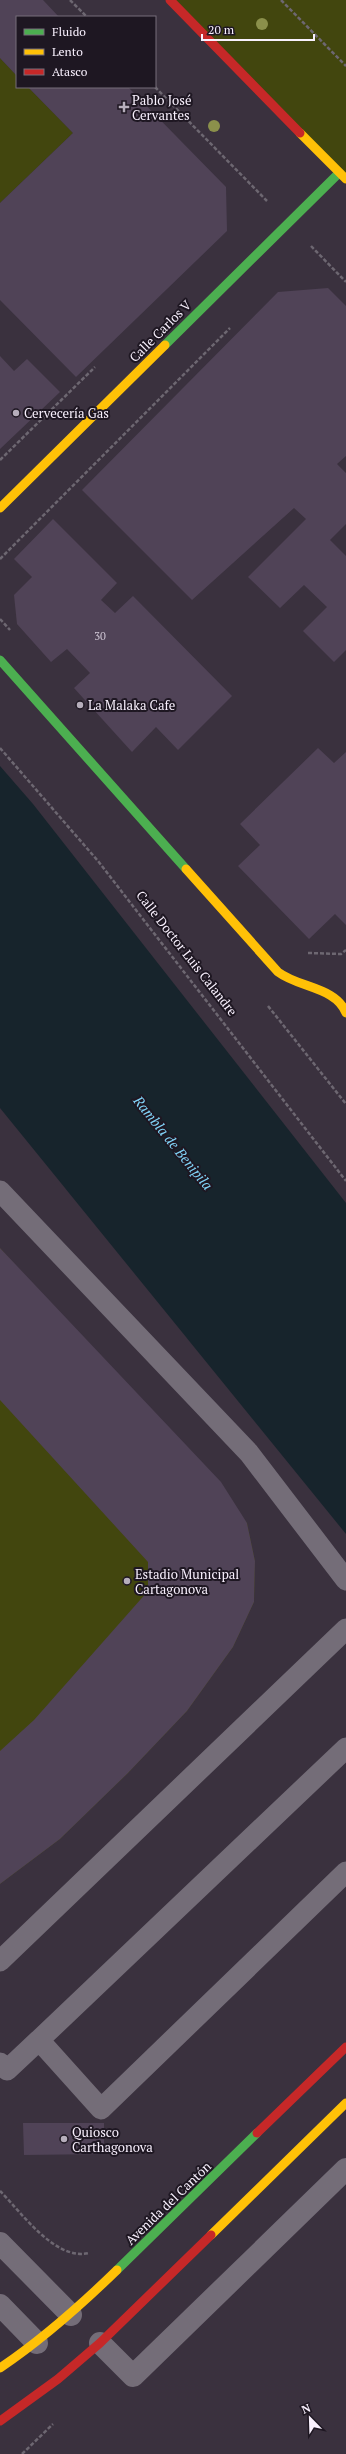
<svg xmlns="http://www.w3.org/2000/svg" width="346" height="2454" font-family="'PT Serif',serif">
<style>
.green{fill:#42460e}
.water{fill:#17242c}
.building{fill:#504357}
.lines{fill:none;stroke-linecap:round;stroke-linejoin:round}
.path{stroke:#6d6771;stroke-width:2.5;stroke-dasharray:4 2;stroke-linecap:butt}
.lane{stroke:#746d78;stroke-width:21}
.street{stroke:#746d78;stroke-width:22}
.fast{stroke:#4caf50;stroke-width:9}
.slow{stroke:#ffc107;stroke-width:9}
.jam{stroke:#c62828;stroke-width:9}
.tree{fill:#8b904b}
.poi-dot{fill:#b6aebb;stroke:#1e1722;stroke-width:1.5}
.labels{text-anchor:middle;stroke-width:4;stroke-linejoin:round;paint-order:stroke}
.number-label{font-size:11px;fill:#cfc6d4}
.poi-label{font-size:13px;fill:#f9f1fe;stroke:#1e1722;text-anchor:start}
.street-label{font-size:13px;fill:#f9f1fe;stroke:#1e1722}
.water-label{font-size:14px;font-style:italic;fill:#81d4f8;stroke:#1e1722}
</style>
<rect width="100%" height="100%" fill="#3a313e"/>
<!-- green -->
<path class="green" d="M170,0H346V179Z
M0,58L17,76V87H28L73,133L0,203Z
M0,1248L247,1523L255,1561L254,1602L233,1647L187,1711L128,1773L60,1839L0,1884Z"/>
<!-- water -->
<path class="water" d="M0,766L33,804L346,1203V1534L0,1108Z"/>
<!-- building -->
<path class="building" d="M0,0H43L59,17H17V76L0,58Z
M28,87H128L226,187L227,231L76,377L0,300V203L73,133Z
M328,288L346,306V456L337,464L346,473V524L330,540L346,556V650L334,662L303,631L327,607L304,585L280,608L248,577L306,519L294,508L192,600L82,490L278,292Z
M0,356L14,371L27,359L60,392L0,449Z
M53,519L117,583L101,600L115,613L133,596L232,696L178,750L156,727L132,752L74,688L90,673L67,649L51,662L17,624L14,595L32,577L14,559Z
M318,748L334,763L346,752V925L335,914L309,939L238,866L260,845L240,824Z
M0,1248L221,1482L247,1523L255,1561L254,1602L233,1647L187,1711L128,1773L60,1839L0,1884V1751L34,1720L148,1591V1562L0,1400Z
M23,2123H104V2154L24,2155Z"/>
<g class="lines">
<!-- path -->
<path class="path" d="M70,0L87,17
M281,0L346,66
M155,87L267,201
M311,246L346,282
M0,460L95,367
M0,559L230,328
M0,619L10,630
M0,748L98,861L346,1181
M308,953L341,954L346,950
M268,1006L346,1104
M0,2191C22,2213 55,2261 89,2253
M22,2454L53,2424"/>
<!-- lane -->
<path class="lane" d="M0,1191L249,1453L346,1580
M0,1961L346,1629
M39,2040L346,1748
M0,2063L7,2070L39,2040L101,2109L346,1872"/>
<!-- street -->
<path class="street" d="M0,2243L71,2315
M0,2305L37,2343
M100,2343L133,2376L346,2169"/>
<!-- fast -->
<path class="fast" d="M165,345L339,173
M0,660L186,869
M117,2270L257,2133"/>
<!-- slow -->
<path class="slow" d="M300,133L346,179
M0,508L165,345
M186,869L278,972C299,988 336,987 346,1013
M211,2235L346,2103
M0,2368C43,2339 80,2306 117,2270"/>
<!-- jam -->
<path class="jam" d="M170,0L300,133
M257,2133L346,2047
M0,2421L58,2379L100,2343L211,2235"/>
</g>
<!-- trees -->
<g class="tree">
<circle cx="262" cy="24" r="6"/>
<circle cx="214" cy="126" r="6"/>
</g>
<!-- markers -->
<g class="poi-dot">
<path d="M122 101h4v4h4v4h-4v4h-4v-4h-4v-4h4z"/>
<circle cx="16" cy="413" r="4"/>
<circle cx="80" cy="705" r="4"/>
<circle cx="127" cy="1581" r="4"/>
<circle cx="64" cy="2139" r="4"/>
</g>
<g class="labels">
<!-- number labels -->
<g class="number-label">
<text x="100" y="640">30</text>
</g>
<!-- poi labels -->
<g class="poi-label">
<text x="132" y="105">Pablo José<tspan x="132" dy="15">Cervantes</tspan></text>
<text x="24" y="418">Cervecería Gas</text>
<text x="88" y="710">La Malaka Cafe</text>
<text x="135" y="1579">Estadio Municipal<tspan x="135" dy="15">Cartagonova</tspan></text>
<text x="72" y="2137">Quiosco<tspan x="72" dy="15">Carthagonova</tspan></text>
</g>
<!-- street labels -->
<g class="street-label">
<text transform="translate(160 331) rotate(-45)" y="5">Calle Carlos V</text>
<text transform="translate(187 953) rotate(52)" y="5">Calle Doctor Luis Calandre</text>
<text transform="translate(168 2203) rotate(-44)" y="5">Avenida del Cantón</text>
</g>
<!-- water labels -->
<g class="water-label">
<text transform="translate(173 1143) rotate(51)" y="5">Rambla de Benipila</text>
</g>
</g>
<!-- legend -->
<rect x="16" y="16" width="140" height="72" fill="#1e1722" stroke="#766e7a"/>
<rect x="24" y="29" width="20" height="6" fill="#4caf50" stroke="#766e7a"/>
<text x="52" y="36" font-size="12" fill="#f9f1fe">Fluido</text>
<rect x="24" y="49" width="20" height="6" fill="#ffc107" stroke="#766e7a"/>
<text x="52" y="56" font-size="12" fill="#f9f1fe">Lento</text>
<rect x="24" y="69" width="20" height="6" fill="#c62828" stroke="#766e7a"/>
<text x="52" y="76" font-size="12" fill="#f9f1fe">Atasco</text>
<!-- north arrow -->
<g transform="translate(310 2418) rotate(337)" stroke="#1e1722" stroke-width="3" paint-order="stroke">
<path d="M0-3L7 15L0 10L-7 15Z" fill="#f9f1fe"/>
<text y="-6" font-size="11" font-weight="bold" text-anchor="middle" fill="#f9f1fe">N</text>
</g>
<!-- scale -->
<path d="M202 34v6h112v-6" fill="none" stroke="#f9f1fe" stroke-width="2"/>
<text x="208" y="34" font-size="12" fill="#f9f1fe" stroke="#1e1722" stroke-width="3" paint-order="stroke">20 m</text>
</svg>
